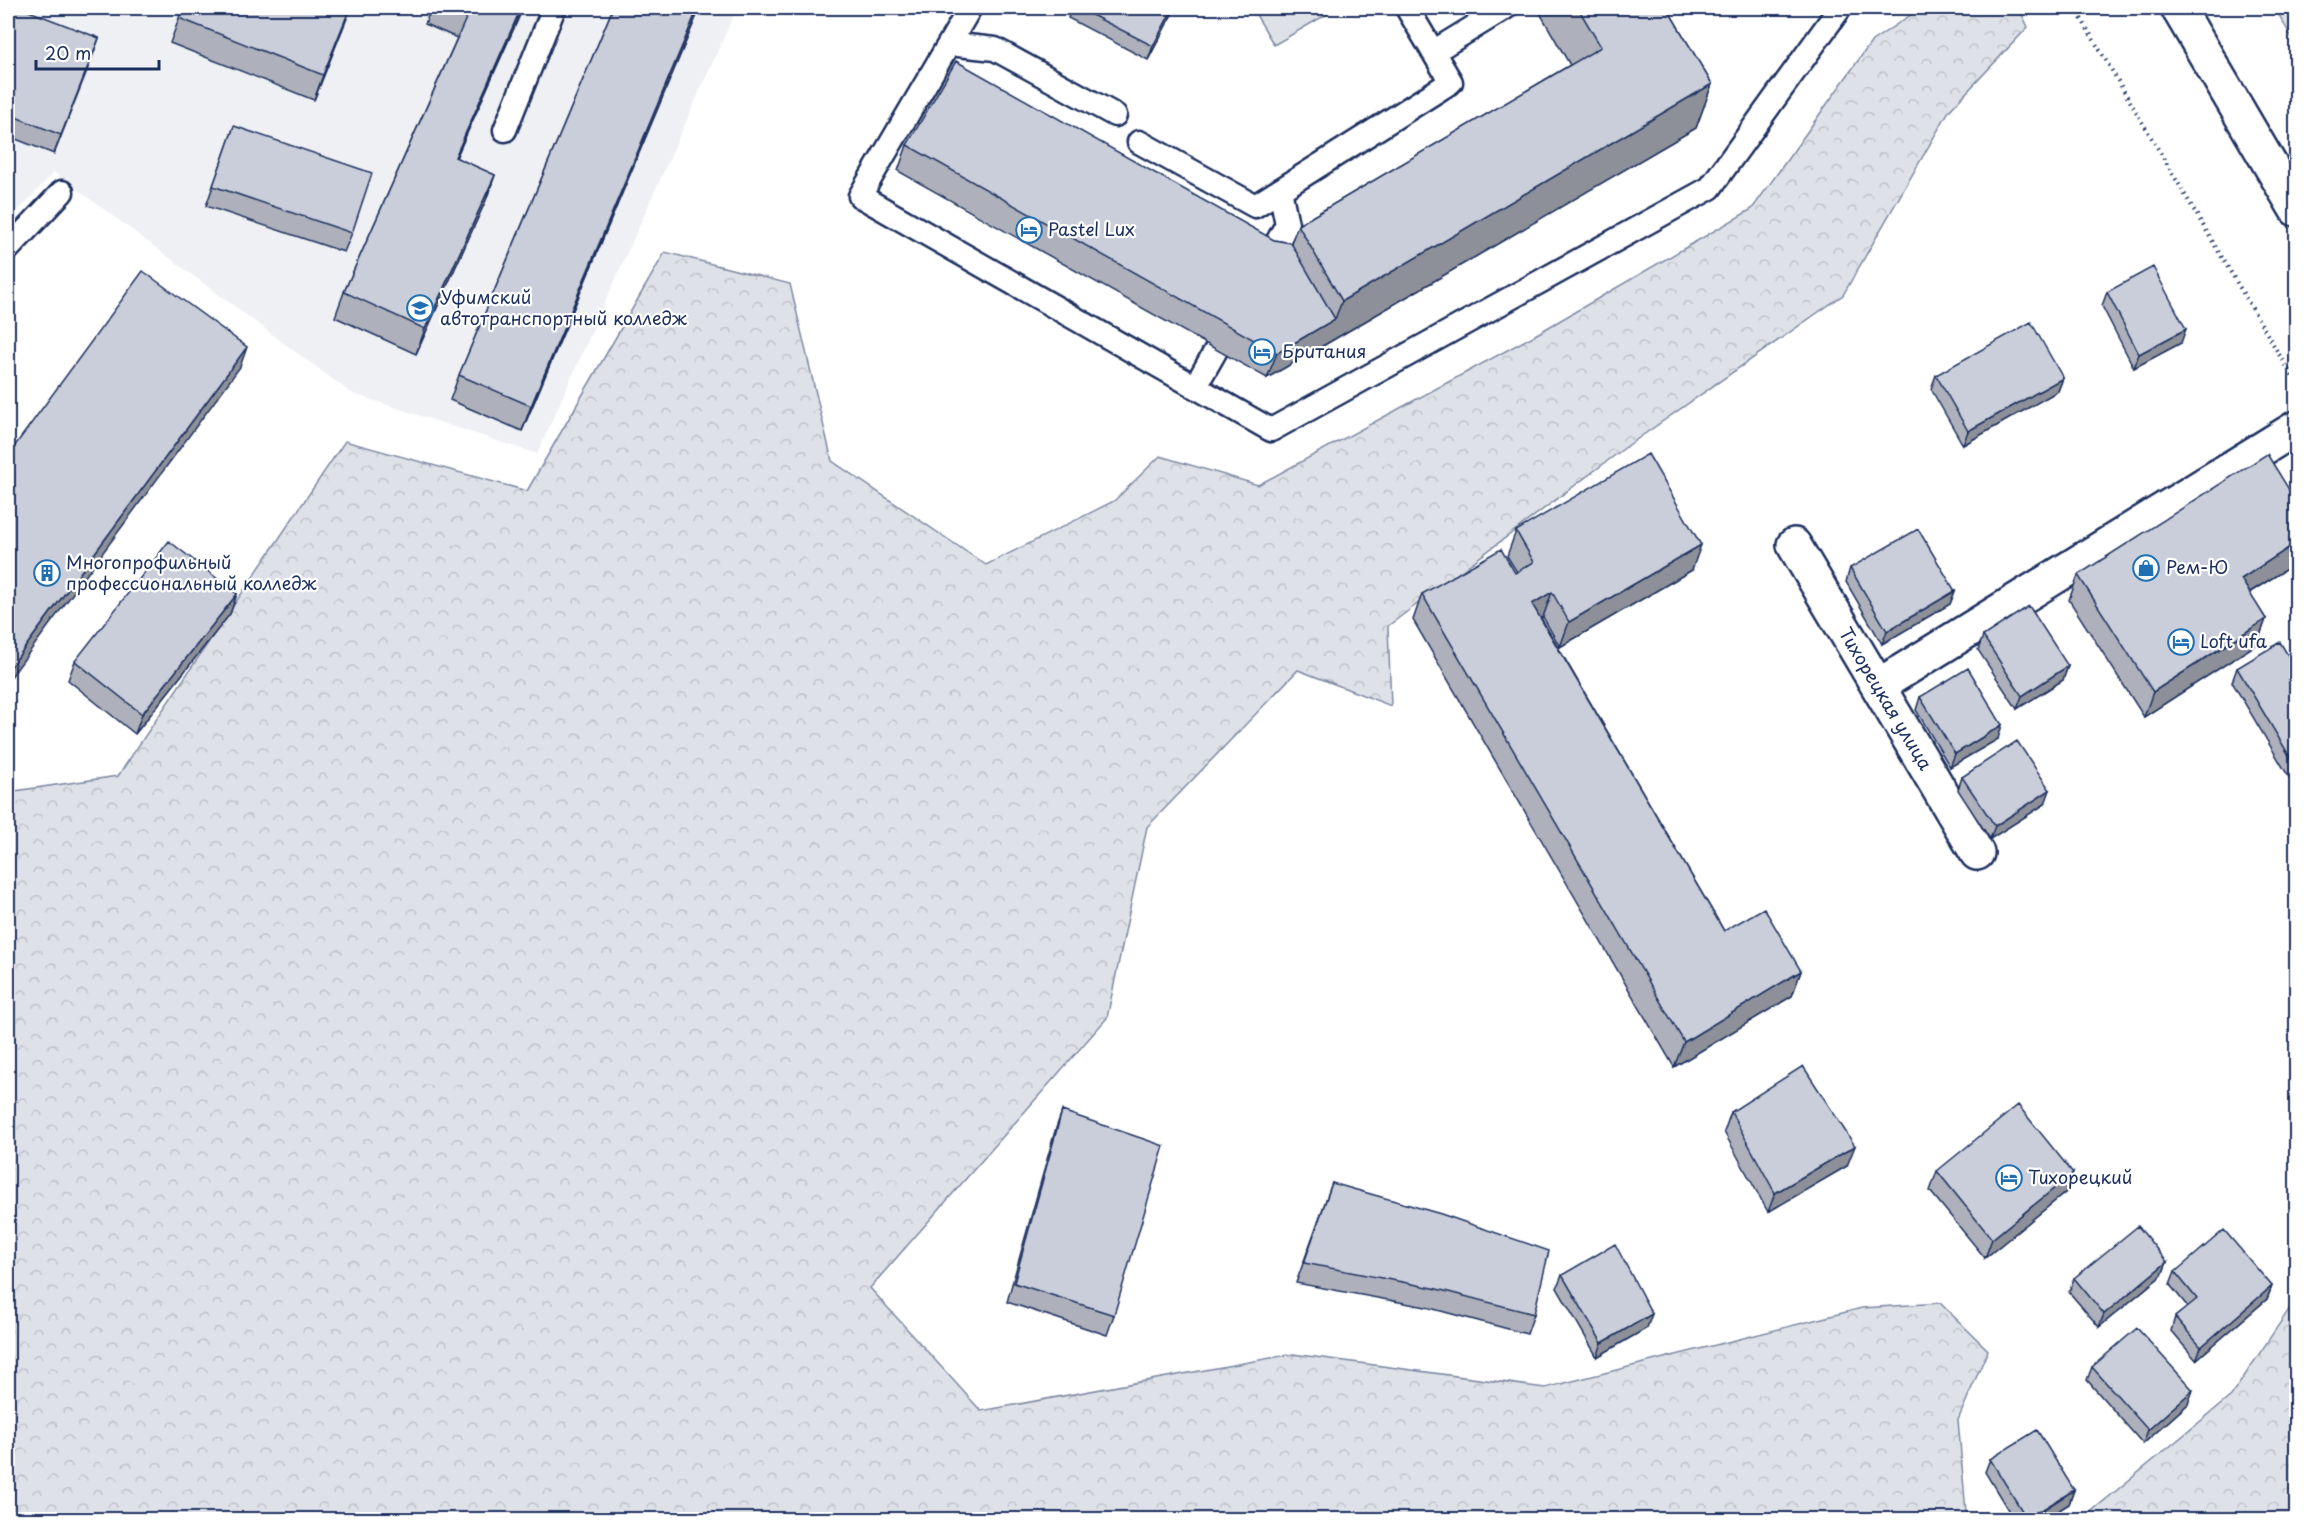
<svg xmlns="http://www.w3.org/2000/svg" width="2304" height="1527" font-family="'Playpen Sans',sans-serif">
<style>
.built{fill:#eff0f4}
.grass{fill:#dee1e7;stroke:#7c88a2;stroke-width:1.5}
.forest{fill:url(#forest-crowns);stroke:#7c88a2;stroke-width:1.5}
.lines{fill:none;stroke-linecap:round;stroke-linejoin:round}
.service-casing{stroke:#1b2f5e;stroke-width:27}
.minor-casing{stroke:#1b2f5e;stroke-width:38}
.secondary-casing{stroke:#1b2f5e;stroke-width:38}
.path{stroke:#1b2f5e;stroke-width:4;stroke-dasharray:1.5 4.5;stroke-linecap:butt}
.service{stroke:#fff;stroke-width:22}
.minor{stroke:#fff;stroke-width:33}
.secondary{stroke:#fff;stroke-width:33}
.wall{fill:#aeb1bb;stroke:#1b2f5e;stroke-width:1.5}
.shaded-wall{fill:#8d9099;stroke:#1b2f5e;stroke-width:1.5}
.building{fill:#caceda;stroke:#1b2f5e;stroke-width:1.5}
.labels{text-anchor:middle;stroke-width:4.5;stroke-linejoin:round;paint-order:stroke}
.poi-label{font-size:18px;fill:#1b2f5e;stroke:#fff;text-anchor:start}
.street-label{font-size:18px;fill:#1b2f5e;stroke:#fff}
</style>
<defs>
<pattern id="forest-crowns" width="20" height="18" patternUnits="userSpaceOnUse" patternTransform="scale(1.5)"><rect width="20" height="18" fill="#dee1e7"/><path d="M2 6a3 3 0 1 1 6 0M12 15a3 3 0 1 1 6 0" fill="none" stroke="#bec1c9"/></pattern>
</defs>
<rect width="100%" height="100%" fill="#fff"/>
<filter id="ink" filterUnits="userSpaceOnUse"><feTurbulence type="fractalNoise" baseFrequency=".0167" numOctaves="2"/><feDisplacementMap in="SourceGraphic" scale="12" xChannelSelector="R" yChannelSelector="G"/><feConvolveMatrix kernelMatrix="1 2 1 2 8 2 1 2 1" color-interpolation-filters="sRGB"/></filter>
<g filter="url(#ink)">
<!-- built -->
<path class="built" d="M8,8H737L537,454L351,393L54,172L8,222Z"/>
<!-- grass -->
<path class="grass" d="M1252,8H1326L1329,13L1274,45Z
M2275,8H2296V45Z"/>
<!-- forest -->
<path class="forest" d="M1921,8H2019L2028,27L1949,111L1843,295L1626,447L1388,626L1391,706L1298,670L1147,827L1107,1018L870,1288L981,1411L1293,1354L1545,1388L1862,1308L1940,1303L1988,1350L1958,1420L1966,1512L1977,1519H8V792L118,776L345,441L527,491L665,252L790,284L832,461L986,565L1114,501L1160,456L1258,485L1535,335L1752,209L1872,41Z
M2296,1299V1519H2082L2231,1396Z"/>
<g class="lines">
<!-- service casing -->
<g class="service-casing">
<path id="service" d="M970,8L860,196L1271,430L1710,188L1840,8
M949,44L995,49L1115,115
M1433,52L1505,8
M505,130L554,8
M1139,142L1255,206L1451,82L1407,8
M8,249L62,192
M1265,265L1287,224L1280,190
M1195,387L1216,350"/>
</g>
<!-- minor casing -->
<g class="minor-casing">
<path id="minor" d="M1794,545L1977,853
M1878,686L2296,428"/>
</g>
<!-- secondary casing -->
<g class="secondary-casing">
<path id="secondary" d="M2178,8L2296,209"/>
</g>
<!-- path -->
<path class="path" d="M2075,8L2296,383"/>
<!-- service -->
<use href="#service" class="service"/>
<!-- minor -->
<use href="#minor" class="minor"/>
<!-- secondary -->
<use href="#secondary" class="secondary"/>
</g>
<!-- wall -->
<path class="wall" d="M8,8L99,38L54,154L8,136Z
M183,8H351L314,100L170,43Z
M431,8H523L456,158L495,175L486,200L416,354L335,317L344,292L457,38L425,24Z
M613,8H700L522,431L450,400L459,375Z
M1072,8H1174L1172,14L1148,60L1068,18Z
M1537,8H1667L1712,84L1696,128L1326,344L1267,378L898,171L907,145L1274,240L1291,243L1298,225L1570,65Z
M234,126L352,233L344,252L206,206Z
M2107,292L2181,343L2134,368L2102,306Z
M1936,375L2063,378L2058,391L1963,445L1931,389Z
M2296,501V563L2249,593L2266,619L2257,644L2144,717L2069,600L2078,575Z
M1516,531L1692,570L1560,647L1543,617L1541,618L1724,931L1801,971L1792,996L1674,1067L1413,620L1422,594L1517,572L1507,556Z
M1850,568L1955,591L1950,604L1882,644L1846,582Z
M237,594L230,614L135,734L68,680L75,661Z
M1983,636L2068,666L2063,680L2017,709L1978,650Z
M2237,668L2296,669V789L2232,682Z
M1920,697L1998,739L1950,767L1916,710Z
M1962,777L2045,804L1990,839L1958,790Z
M1062,1111L1114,1315L1107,1335L1007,1302L1055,1131Z
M1731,1112L1847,1166L1768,1212L1724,1132Z
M1937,1171L2073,1173L2066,1192L1985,1258L1930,1191Z
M1332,1183L1534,1314L1527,1334L1426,1307L1296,1283Z
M2167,1262L2162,1275L2099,1327L2069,1292L2074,1278Z
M2175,1272L2272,1286L2267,1299L2196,1360L2171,1331L2175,1317L2188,1307L2170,1285Z
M1562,1275L1647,1328L1597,1357L1557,1288Z
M2092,1367L2188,1404L2143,1444L2087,1380Z
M1990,1459L2074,1490L2069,1504L2043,1520H2014L1985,1472Z"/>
<!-- shaded-wall -->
<path class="shaded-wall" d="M350,8H351L314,100L323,75Z
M521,8H523L445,182L455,157Z
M698,8H700L522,431L531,406Z
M1173,8H1174L1172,14L1148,60L1153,46Z
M99,38L92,58L54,154L61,135Z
M1712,84L1696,128L1326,344L1267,378L1277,353L1335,319L1342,301Z
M495,175L486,200L416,354L425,329Z
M2186,329L2181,343L2134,368L2139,354Z
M247,347L240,367L8,681V674L9,669Z
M2063,378L2058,391L1963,445L1968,431Z
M2296,543V563L2231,604L2241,579Z
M1701,545L1692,570L1560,647L1569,622Z
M1955,591L1950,604L1882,644L1887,631Z
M1552,592L1543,617L1523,629L1532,604Z
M237,594L230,614L135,734L142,714Z
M2266,619L2257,644L2144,717L2153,692Z
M2068,666L2063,680L2017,709L2022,696Z
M2002,725L1998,739L1950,767L1955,754Z
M2050,790L2045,804L1990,839L1995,826Z
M1801,971L1792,996L1674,1067L1684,1042Z
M1855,1146L1847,1166L1768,1212L1775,1193Z
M2073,1173L2066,1192L1985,1258L1992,1239Z
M2167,1262L2162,1275L2099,1327L2104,1314Z
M2272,1286L2267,1299L2196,1360L2201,1347Z
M1652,1314L1647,1328L1597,1357L1602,1343Z
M2193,1390L2188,1404L2143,1444L2148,1430Z
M2074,1490L2069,1504L2043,1520H2027Z"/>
<!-- building -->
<path class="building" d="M8,8H21L99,38L61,135L8,114Z
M183,8H350L323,75L179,18Z
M454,8H521L455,157L495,175L425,329L344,292L468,14Z
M613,8H698L531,406L459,375Z
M1078,8H1173L1153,46Z
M1578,8H1667L1712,84L1342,301L1298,225L1601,47Z
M956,61L1274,240L1291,243L1335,319L1277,353L907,145Z
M234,126L372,173L352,233L213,186Z
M2153,267L2186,329L2139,354L2107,292Z
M143,271L247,347L9,669L8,668V455Z
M2031,322L2063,378L1968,431L1936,375Z
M1648,454L1701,545L1569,622L1552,592L1532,604L1724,931L1764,908L1801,971L1684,1042L1422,594L1501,549L1515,573L1534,562L1516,531Z
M2267,454L2296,501V543L2241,579L2266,619L2153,692L2078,575Z
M1918,529L1955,591L1887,631L1850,568Z
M169,541L237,594L142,714L75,661Z
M2029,606L2068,666L2022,696L1983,636Z
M2280,642L2296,669V767L2237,668Z
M1968,668L2002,725L1955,754L1920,697Z
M2017,741L2050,790L1995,826L1962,777Z
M1803,1066L1855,1146L1775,1193L1731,1112Z
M2018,1105L2073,1173L1992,1239L1937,1171Z
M1062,1111L1164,1146L1114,1315L1014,1283Z
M1332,1183L1441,1214L1549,1251L1534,1314L1433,1288L1304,1263Z
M2138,1226L2167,1262L2104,1314L2074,1278Z
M2224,1230L2272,1286L2201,1347L2175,1317L2197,1299L2175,1272Z
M1615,1244L1652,1314L1602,1343L1562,1275Z
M2137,1328L2193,1390L2148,1430L2092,1367Z
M2037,1430L2074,1490L2027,1519L1990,1459Z"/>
</g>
<!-- icons -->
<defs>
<g id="hotel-ring" transform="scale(1.35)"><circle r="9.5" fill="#fff" stroke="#1f6fb2" stroke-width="1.5"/><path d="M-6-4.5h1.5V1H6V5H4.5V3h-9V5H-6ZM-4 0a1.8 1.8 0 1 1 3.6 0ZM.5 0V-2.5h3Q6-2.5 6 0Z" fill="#1f6fb2"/></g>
<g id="university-ring" transform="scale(1.35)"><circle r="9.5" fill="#fff" stroke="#1f6fb2" stroke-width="1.5"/><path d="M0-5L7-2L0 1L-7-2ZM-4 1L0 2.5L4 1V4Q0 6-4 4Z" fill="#1f6fb2"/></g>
<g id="shop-ring" transform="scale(1.35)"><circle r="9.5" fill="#fff" stroke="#1f6fb2" stroke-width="1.5"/><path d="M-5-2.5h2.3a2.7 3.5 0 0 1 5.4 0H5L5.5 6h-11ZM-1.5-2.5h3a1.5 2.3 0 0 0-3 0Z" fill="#1f6fb2"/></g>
<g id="building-ring" transform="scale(1.35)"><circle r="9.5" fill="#fff" stroke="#1f6fb2" stroke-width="1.5"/><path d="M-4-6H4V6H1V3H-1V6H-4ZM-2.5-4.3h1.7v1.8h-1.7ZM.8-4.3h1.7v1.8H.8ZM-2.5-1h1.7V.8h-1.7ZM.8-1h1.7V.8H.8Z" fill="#1f6fb2"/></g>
</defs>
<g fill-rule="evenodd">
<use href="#hotel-ring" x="1029" y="230"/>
<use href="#university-ring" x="420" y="308"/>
<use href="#hotel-ring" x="1262" y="352"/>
<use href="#shop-ring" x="2146" y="568"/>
<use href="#building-ring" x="47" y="573"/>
<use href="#hotel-ring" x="2181" y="642"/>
<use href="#hotel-ring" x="2009" y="1178"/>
</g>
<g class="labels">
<!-- poi labels -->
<g class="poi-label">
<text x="1048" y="236">Pastel Lux</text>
<text x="440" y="304">Уфимский<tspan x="440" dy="21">автотранспортный колледж</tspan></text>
<text x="1282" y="358">Британия</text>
<text x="66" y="569">Многопрофильный<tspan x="66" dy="21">профессиональный колледж</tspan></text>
<text x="2166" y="574">Рем-Ю</text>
<text x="2200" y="648">Loft ufa</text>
<text x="2028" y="1184">Тихорецкий</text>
</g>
<!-- street labels -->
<g class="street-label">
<text transform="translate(1885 699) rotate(59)" y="6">Тихорецкая улица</text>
</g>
</g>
<!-- margin -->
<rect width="2304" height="1527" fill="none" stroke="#fff" stroke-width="30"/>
<rect x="15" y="15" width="2274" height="1497" fill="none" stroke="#1b2f5e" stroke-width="2" filter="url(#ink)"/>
<!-- scale -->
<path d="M36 60v9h123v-9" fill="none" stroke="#1b2f5e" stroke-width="3"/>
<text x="45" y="60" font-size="18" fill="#1b2f5e" stroke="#ffffff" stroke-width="4.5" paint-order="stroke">20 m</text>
</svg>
